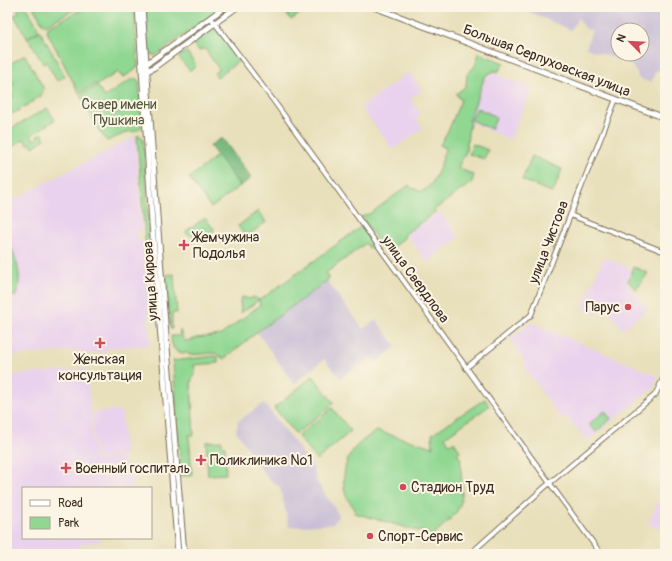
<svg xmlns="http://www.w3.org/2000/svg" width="672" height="561" font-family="Pangolin,sans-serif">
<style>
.built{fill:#e9d2ed}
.industrial{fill:#c9bfd7;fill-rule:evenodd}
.green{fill:#90d792;stroke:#668058}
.forest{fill:#74b87c;stroke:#58714d}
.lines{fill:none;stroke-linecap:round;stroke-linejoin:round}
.minor-casing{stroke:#786a55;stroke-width:6}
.major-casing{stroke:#786a55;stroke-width:7}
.minor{stroke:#fff;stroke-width:4}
.major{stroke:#fff;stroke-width:5}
.poi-dot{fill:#d1495b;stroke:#fcf5e5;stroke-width:1.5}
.labels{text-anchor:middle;stroke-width:4;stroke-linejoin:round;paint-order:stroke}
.street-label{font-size:14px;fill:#3b2a1e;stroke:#fcf5e5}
.park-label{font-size:14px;fill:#50553b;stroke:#fcf5e5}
.poi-label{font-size:14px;fill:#3b2a1e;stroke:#fcf5e5;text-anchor:start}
</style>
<rect width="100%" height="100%" fill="#fcf5e5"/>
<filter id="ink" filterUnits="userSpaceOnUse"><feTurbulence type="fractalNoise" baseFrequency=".025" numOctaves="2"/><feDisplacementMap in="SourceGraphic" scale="8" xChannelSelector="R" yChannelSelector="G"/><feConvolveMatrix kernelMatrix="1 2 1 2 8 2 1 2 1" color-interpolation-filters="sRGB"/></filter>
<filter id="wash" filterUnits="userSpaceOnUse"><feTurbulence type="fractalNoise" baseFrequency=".012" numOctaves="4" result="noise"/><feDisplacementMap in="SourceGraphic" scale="16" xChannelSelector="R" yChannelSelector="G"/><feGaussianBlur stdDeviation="0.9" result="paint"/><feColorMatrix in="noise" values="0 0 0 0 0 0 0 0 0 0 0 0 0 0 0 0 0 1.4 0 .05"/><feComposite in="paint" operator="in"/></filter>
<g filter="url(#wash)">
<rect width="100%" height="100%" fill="#e8e0bb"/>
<!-- built -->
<path class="built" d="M409,72L422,90L410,99L421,114L416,119L423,128L393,150L361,107Z
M494,73L532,88L511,138L507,139L469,121L486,77Z
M135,136L142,231L137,232L138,241H143L150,345L107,348V352L82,354L81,350L7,356V298L15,297L19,268L7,237V203Z
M436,213L438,215L441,213L459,237L427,262L406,234Z
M604,257L632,269L626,282L648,310L622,329L602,302L596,314L582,308Z
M530,322L658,376L653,388L587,441L568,419L558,415L525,368V363L510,339Z
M87,369L94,460L124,458L125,475H132L133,488H23V538H100V542L80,544L81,554H7V375Z
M118,410L122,414L125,456L95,459L92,413Z
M665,492V533L663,530L648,524L660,496Z"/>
<!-- industrial -->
<path class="industrial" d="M518,7H665V71L661,69L655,72L651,83L637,77L638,74L629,63L586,48L592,30L586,29L578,18L571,30ZM618,30H642V54H618Z
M327,281L363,329L376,320L396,346L377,362L371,358L340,378L324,359L294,384L257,332Z
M264,403L312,466L317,482L339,515L333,524L289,527L280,487L268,479L236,431L238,424L237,422Z"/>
<!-- green -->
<path class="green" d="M16,7H27L39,30L27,38L14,15L19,13Z
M33,7H79L46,25L43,24Z
M86,7H134L138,65L135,70L124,77L121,76L118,72L97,85L104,97L132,79H137L139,81L142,125L141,128L133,132L130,131L107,141L100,132L80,95L97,85L95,84L79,93L47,32V28Z
M145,7H223L155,56L149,53Z
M281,7H309L291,20Z
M216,27L240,60L217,77L214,73L219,69L204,48L199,51L192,42L211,28Z
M40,31L65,76L57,81L46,62L43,64L30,41H29L27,38Z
M185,52H187L196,65L190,71L179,58L180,56Z
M479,53L504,63L498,72L494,71L485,76L469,121L471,122C466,132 469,143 465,154C463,158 460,163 458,168L474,175L472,182L434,210L435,212L405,234L404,238L386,252L361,217L371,213L409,185L412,189L414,188C428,201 440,168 443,158L442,157L446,148L440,145L449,129L461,100L456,94L466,86L467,74L475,66Z
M25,55L44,89L41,96L13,114L7,105L8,101L14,97L8,87L14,84L7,73V57L11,63Z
M47,108L55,120L31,135L34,140L38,138L37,136L42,133L45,139L33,147L31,143L28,145L24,139L7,150V131Z
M477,108L497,117L491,129L471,120Z
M139,135L143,138L149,229L148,230L151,249L146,251L137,136Z
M473,144L488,150L484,159L469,154Z
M218,155L240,186L211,208L189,178Z
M532,156L562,169L553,193L522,180Z
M258,211L266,222L246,237L238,226Z
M205,218L214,229C207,246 199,239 186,233V231Z
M362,226L374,244L369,249L366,243L326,273L329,278L327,281L257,332L224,359L215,353L189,355L187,353C174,353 172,349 171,336H179L180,330L184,341L192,340L196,338L221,335L260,305L259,300L241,313L240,300L242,297L250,299L253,297L260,300Z
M7,237C15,257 25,276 15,297L7,290Z
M634,267L648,273L636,290L628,281Z
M174,274L177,313H172V329H170L166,276L167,275Z
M215,356L218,357V363L194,365L195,371L191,383L194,435H189L192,476H181L173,361Z
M313,376L334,403L296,434L274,408Z
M485,399L489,406L445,437L449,444L454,442L460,451L457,454L461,459C459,475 467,495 457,511C452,519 440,528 433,535L354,513L355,509C352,505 348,500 346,496C344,490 343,483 344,477C345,454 358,442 377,431L433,447L432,434Z
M332,408L351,431L317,460L298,436Z
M605,411L611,419L596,432L589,424Z
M222,441V446H225L226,474L208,475L206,442Z"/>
<!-- forest -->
<path class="forest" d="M220,139H223L251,178L240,186L210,146Z"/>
</g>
<g filter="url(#ink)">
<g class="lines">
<!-- minor casing -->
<g class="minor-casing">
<path id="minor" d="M211,18L273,100L601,554
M570,215L665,252
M466,368L531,315L616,99
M470,554L545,487L655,395L665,375"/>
</g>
<!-- major casing -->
<g class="major-casing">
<path id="major" d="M138,7L152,224L178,554
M142,7L163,299L184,554
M374,7L665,118
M145,65L225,7
M145,72L153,68L237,7"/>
</g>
<!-- minor -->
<use href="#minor" class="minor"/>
<!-- major -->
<use href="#major" class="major"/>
</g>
</g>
<!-- markers -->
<g class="poi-dot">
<path d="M182 239h4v4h4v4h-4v4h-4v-4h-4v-4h4z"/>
<circle cx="628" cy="307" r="4"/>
<path d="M98 337h4v4h4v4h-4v4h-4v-4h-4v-4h4z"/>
<path d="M199 454h4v4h4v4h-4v4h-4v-4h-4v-4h4z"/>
<path d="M64 462h4v4h4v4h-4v4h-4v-4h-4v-4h4z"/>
<circle cx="403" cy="487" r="4"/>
<circle cx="370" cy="536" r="4"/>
</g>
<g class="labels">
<!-- street labels -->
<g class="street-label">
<text transform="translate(547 60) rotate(21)" y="5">Большая Серпуховская улица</text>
<text transform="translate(548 242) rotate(-69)" y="5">улица Чистова</text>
<text transform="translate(416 279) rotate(54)" y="5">улица Свердлова</text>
<text transform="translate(150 281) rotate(-94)" y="5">улица Кирова</text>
</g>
<!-- park labels -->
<g class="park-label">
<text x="119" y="109">Сквер имени<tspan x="119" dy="16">Пушкина</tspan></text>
</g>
<!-- poi labels -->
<g class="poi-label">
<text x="193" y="242">Жемчужина<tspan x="193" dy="16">Подолья</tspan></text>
<text x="620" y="312" text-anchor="end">Парус</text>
<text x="100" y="364" text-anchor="middle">Женская<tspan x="100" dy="16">консультация</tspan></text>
<text x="210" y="465">Поликлиника №1</text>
<text x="75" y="473">Военный госпиталь</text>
<text x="411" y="492">Стадион Труд</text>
<text x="378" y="541">Спорт-Сервис</text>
</g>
</g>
<!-- margin -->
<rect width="672" height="561" fill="none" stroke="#fcf5e5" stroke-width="24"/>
<!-- legend -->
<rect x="22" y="487" width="130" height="52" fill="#fcf5e5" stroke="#afa495"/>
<rect x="30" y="500" width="20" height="6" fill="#ffffff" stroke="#afa495"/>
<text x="58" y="507" font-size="12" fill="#3b2a1e">Road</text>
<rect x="30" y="517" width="20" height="12" fill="#90d792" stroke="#afa495"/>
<text x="58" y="527" font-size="12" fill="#3b2a1e">Park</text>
<!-- north arrow -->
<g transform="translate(630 42) rotate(294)"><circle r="19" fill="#fcf5e5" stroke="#afa495"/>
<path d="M0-3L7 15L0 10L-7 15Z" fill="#d1495b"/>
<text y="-6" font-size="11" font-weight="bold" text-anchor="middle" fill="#3b2a1e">N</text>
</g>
</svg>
